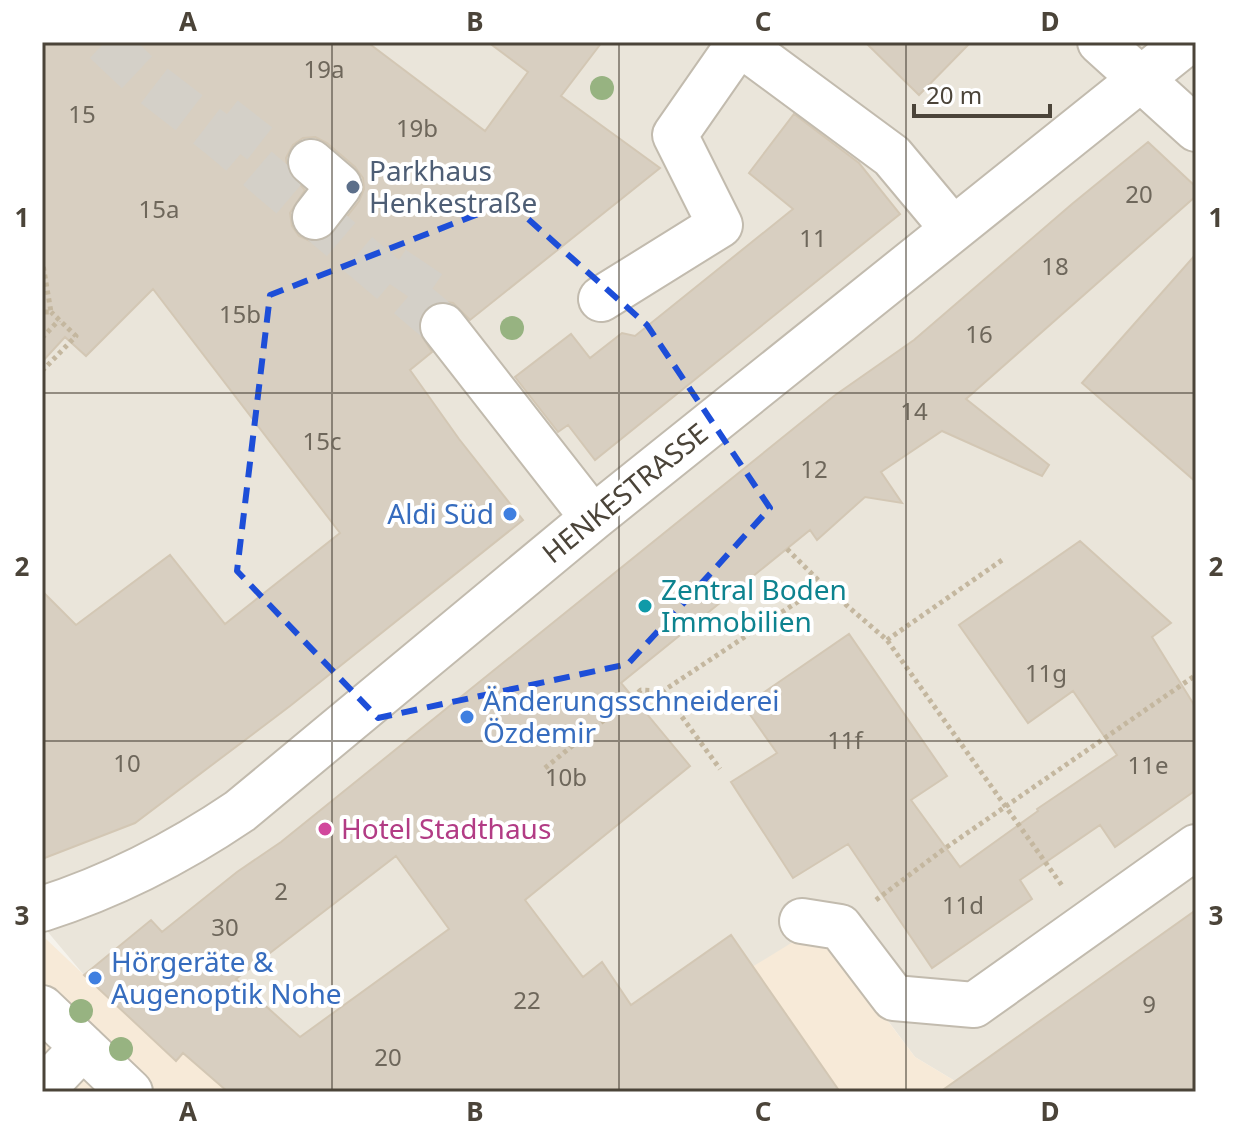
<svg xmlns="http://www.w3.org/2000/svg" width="1238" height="1134" font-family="'Noto Sans',sans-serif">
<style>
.residential{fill:#eae5da}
.commercial{fill:#f7ead8}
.building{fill:#d8cfc1;stroke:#d3c7b4;stroke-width:2;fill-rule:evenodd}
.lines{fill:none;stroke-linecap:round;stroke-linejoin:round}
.minor-tunnel{stroke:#d4d0c8;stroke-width:44;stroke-dasharray:44 22;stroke-linecap:butt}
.minor-casing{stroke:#c2bbae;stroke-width:48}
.path{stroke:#c4b79f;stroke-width:5;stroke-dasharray:4 4;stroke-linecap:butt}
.minor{stroke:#fff;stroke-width:44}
.tree{fill:#97b381}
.marked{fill:none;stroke:#1d4ed8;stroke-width:6;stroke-dasharray:16 10;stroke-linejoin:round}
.grid{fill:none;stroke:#4b4439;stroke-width:2;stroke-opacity:0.55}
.service-dot{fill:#5c6f8a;stroke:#fff;stroke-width:3}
.shop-dot{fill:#3f7fe0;stroke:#fff;stroke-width:3}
.culture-dot{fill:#0f9aa8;stroke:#fff;stroke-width:3}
.hotel-dot{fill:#d1479c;stroke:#fff;stroke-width:3}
.labels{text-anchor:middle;stroke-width:8;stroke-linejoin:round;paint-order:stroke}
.number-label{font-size:24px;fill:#6e675b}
.service-label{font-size:28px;fill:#4e5e75;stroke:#fff;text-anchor:start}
.street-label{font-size:28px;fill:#4b4439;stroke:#fff}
.shop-label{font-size:28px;fill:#366cbe;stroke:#fff;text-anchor:start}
.culture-label{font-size:28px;fill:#0d838f;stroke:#fff;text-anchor:start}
.hotel-label{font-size:28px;fill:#b23c85;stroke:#fff;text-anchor:start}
.neatline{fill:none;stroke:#4b4439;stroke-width:3}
.grid-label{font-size:26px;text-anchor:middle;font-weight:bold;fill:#4b4439}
</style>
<rect width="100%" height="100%" fill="#f6f3ec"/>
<!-- residential -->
<path class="residential" d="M42,42H1196V1092H963L955,1081L915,1057L827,939L579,1092H227L183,1053L176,1061L84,975L42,925V859L76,625L42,591Z"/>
<!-- commercial -->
<path class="commercial" d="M801,937L826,939L915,1057L955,1081L963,1092H579L752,967Z
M46,939L175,1061L183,1053L227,1092H42V941Z"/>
<!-- building -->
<path class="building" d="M42,42H367L485,131L528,72L488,42H602L561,96L660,168L470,320L453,303L440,301L428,306L420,317L418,330L432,352L410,370L459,439L523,520L290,706L135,823L42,859V591L76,625L170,555L225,624L340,533L153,289L86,356L65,337L42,362ZM315,137L327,143L355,167L363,178L364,189L359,201L334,233L324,240L312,242L299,236L292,226L290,213L305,190L288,171L286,158L293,145L303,138Z
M865,42H971L919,95Z
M794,114L859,163L900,214L595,460L568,425L558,432L515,377L571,334L590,358L622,333L635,336L793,209L749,173Z
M1148,142L1196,187V196L966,399L1049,465L1042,476L942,431L881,472L902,503L865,497L817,540L810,530L621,683L690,766L525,900L583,977L602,962L631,1005L731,935L840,1092H228L183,1053L176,1061L84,975L151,920L162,932L237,872L281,842L834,396L914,340L1072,204ZM396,856L449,929L300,1037L236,979Z
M1196,254V482L1082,383Z
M1080,541L1171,623L1152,637L1196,708V790L1115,847L1100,825L1020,880L1032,899L932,968L848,844L793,878L731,782L777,753L744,706L849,634L947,776L911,800L960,867L1038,811L1037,809L1117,755L1073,691L1028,723L959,625Z
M1196,910V1092H940L1089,986Z"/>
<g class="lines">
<!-- minor-tunnel -->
<path class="minor-tunnel" d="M105,42L140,75L218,135L443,326
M230,146L255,114
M403,293L424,262"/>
<!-- minor casing -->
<g class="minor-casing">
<path id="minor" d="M1100,42L1196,129
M311,162L339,186L315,217
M601,299L720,225L675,135L739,43L892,156L953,229
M443,326L593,518
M42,909C114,886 178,853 240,811L593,518L1187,42
M802,921L840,927L894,998L974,1005L1196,847
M42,1008L130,1092
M42,1090L83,1047"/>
</g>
<!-- path -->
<path class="path" d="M42,259L51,312H42
M42,338L59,320
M42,371L76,336L51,312
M787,549L823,585L887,640L1063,887
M887,640L1005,558
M663,691L720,769
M545,768L641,690L663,691L823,585
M876,900L944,849L1196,675"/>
<!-- minor -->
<use href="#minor" class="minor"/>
</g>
<!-- trees -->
<g class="tree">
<circle cx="602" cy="88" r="12"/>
<circle cx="512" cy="328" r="12"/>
<circle cx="81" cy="1011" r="12"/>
<circle cx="121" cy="1049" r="12"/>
</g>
<!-- marked area -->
<path class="marked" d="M509,202L647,325L770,508L628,664L378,718L237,571L270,295Z"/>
<!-- grid -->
<path class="grid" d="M332,42V1092M619,42V1092M906,42V1092M42,393H1196M42,741H1196"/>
<!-- markers -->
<circle class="service-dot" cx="353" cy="187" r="8"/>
<g class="shop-dot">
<circle cx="510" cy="514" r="8"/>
<circle cx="467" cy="717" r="8"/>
<circle cx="95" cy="978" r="8"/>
</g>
<circle class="culture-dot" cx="645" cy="606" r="8"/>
<circle class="hotel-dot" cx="325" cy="829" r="8"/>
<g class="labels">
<!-- number labels -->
<g class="number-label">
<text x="324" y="78">19a</text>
<text x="82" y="123">15</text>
<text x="417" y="137">19b</text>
<text x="1139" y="203">20</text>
<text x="159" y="218">15a</text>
<text x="813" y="247">11</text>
<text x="1055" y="275">18</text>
<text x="240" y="323">15b</text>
<text x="979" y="343">16</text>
<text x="914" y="420">14</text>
<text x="322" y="450">15c</text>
<text x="814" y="478">12</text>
<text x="1046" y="682">11g</text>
<text x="845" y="749">11f</text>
<text x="127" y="772">10</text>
<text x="1148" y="774">11e</text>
<text x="566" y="786">10b</text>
<text x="281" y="900">2</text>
<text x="963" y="914">11d</text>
<text x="225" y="936">30</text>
<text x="527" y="1009">22</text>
<text x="1149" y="1013">9</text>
<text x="388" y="1066">20</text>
</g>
<!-- service labels -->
<g class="service-label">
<text x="369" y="181">Parkhaus<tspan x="369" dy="32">Henkestraße</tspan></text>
</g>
<!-- street labels -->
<g class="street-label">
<text transform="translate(625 493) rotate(-39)" y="10">HENKESTRASSE</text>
</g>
<!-- shop labels -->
<g class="shop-label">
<text x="494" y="524" text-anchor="end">Aldi Süd</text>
<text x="483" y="711">Änderungsschneiderei<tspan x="483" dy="32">Özdemir</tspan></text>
<text x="111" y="972">Hörgeräte &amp;<tspan x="111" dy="32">Augenoptik Nohe</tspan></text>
</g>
<!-- culture labels -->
<g class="culture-label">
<text x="661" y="600">Zentral Boden<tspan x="661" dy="32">Immobilien</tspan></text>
</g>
<!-- hotel labels -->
<g class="hotel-label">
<text x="341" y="839">Hotel Stadthaus</text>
</g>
</g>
<!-- border -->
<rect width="1238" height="1134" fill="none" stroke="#ffffff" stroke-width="88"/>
<!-- scale -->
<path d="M914 104v12h136v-12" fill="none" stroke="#4b4439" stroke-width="4"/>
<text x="926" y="104" font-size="24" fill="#4b4439" stroke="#ffffff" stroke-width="6" paint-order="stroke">20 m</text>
<rect x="44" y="44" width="1150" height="1046" class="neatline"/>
<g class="grid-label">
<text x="188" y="31">A</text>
<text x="475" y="31">B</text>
<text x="763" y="31">C</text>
<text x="1050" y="31">D</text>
<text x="22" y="227">1</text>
<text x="1216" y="227">1</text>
<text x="22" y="576">2</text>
<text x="1216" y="576">2</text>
<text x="22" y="925">3</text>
<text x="1216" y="925">3</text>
<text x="188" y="1121">A</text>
<text x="475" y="1121">B</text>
<text x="763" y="1121">C</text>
<text x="1050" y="1121">D</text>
</g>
</svg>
